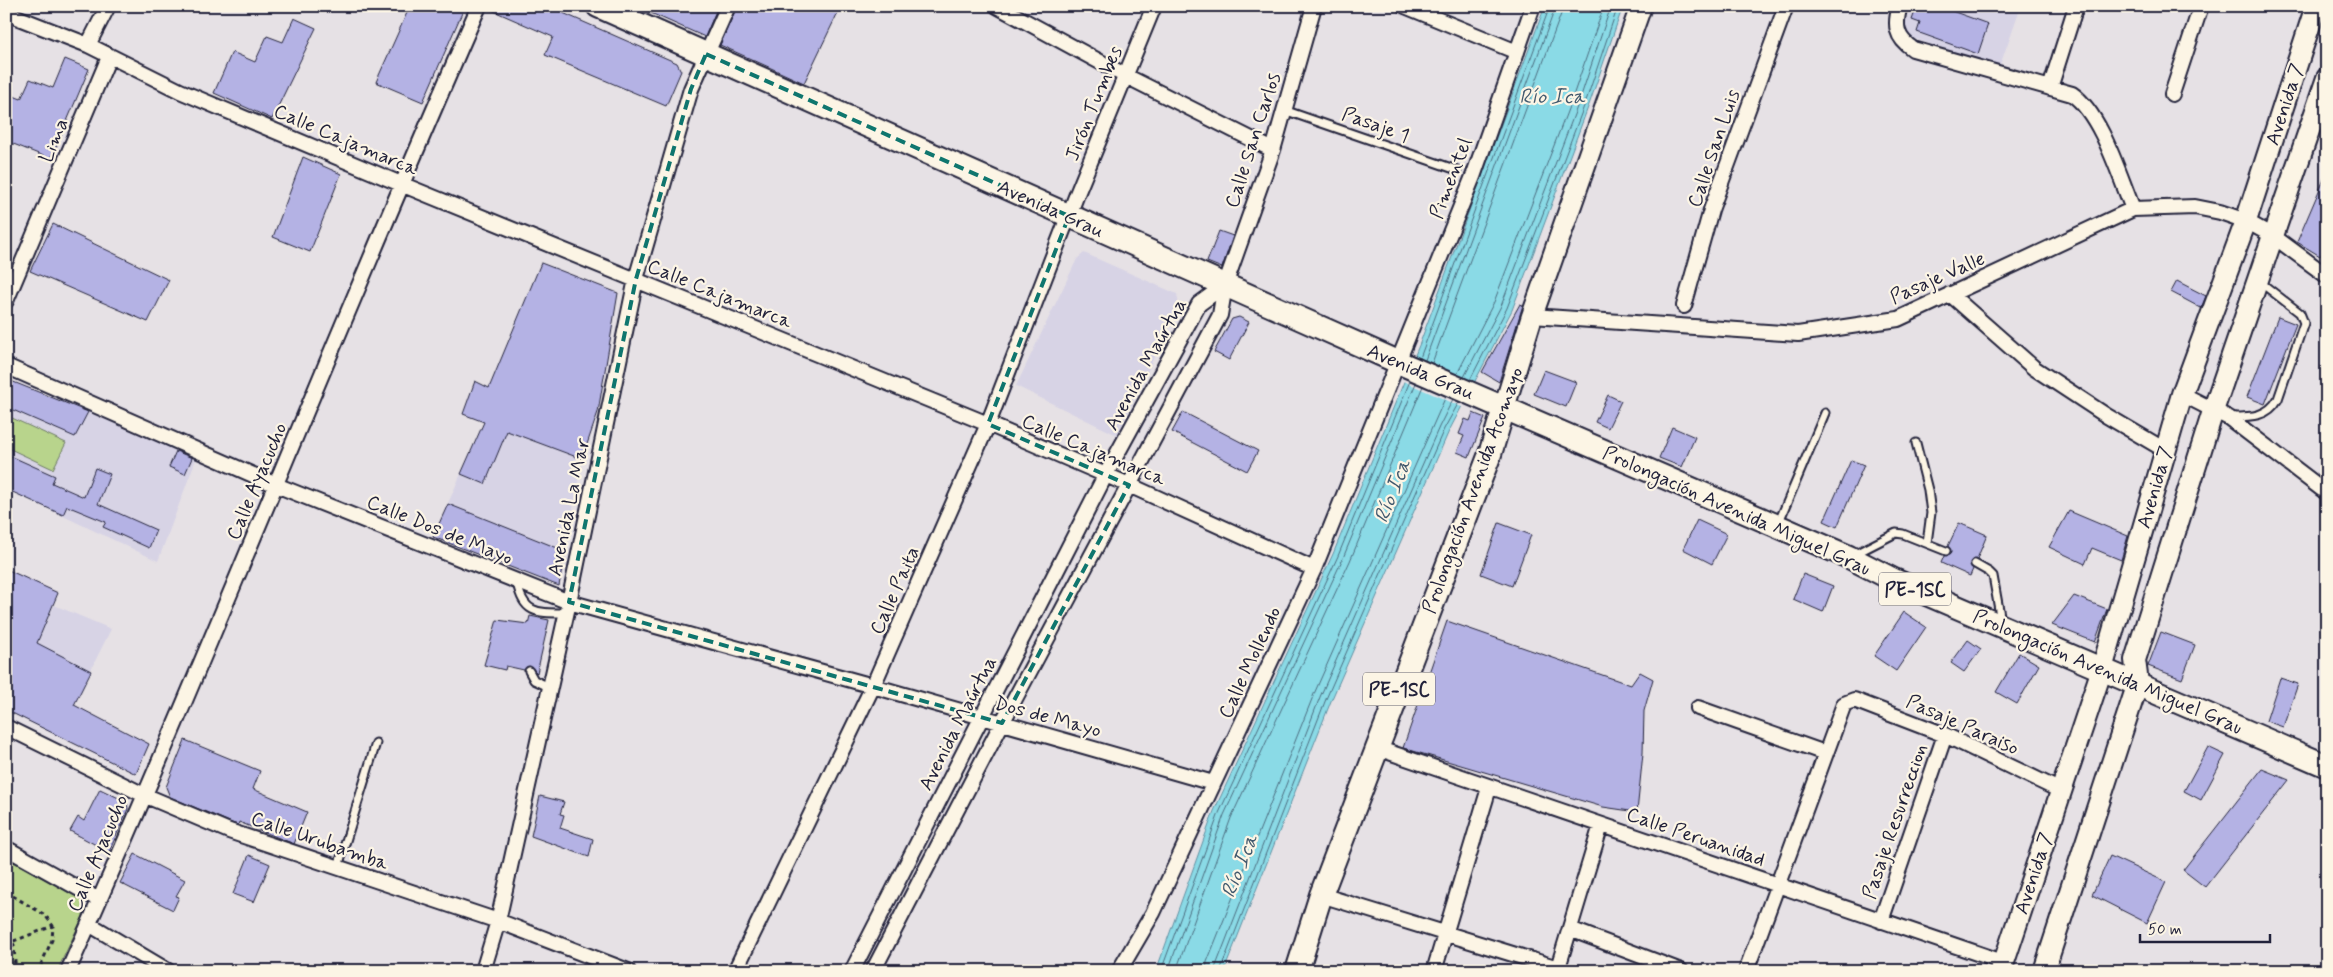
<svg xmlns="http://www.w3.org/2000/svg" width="2333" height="977" font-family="Mynerve,sans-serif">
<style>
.built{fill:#d7d3e5}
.green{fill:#b8d48c;stroke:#6d7b64}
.water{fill:#8adae6;stroke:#6090a2}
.pier{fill:#e6e1e5}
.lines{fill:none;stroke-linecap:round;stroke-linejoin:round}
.shore{stroke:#4c6c7f;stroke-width:1}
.building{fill:#b4b2e4;stroke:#22223b}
.lane-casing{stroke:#22223b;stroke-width:11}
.street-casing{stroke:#22223b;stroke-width:18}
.secondary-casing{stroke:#22223b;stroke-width:24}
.primary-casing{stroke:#22223b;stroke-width:26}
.path{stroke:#22223b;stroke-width:3;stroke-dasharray:4 4;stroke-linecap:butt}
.lane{stroke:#fcf5e5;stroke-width:7}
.street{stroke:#fcf5e5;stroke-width:14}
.secondary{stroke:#fcf5e5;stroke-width:20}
.primary{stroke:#fcf5e5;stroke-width:22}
.marked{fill:none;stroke:#0f766e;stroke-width:4;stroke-dasharray:10 6;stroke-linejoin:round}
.labels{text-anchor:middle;stroke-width:4.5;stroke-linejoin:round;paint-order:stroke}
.shield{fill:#fcf5e5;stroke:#63616e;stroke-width:1}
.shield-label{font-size:19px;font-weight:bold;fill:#22223b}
.street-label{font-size:20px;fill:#22223b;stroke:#fcf5e5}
.water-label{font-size:21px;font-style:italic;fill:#41596e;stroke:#fcf5e5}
</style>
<rect width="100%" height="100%" fill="#e6e1e5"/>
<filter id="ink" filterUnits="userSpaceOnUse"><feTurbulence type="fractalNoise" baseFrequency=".02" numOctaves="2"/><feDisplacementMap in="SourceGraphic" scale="10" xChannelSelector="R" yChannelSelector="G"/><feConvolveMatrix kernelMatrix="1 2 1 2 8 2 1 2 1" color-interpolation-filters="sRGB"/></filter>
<g filter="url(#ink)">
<!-- built -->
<path class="built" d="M1911,6H2021L1999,68L1901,34Z
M1084,253L1177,294L1179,305L1117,435L1016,386L1077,259Z
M6,407L75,437L88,412L196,459L158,561L6,489Z
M484,422L582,459L559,586L433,537Z
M54,605L111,629L58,736L6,710V630L37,642Z"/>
<!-- green -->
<path class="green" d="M12,418L66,443L53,469L6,447V431Z
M6,858L79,898L83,903V916L57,971H6Z"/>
<!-- water -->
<path class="water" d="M1545,6H1623L1590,102L1512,310L1449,431L1331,701L1224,971H1156L1214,811L1333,554L1420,343Z"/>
<!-- pier -->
<path class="pier" d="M1412,361L1474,389L1464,408L1403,381Z"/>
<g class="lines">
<!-- shore -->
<path class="shore" d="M1420,358L1550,6
M1425,360L1556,6
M1432,363L1564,6
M1457,374L1494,302L1573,96L1604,6
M1464,377L1501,306L1580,99L1611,6
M1470,380L1507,308L1586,101L1618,6
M1161,971L1219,813L1338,556L1410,381
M1168,971L1224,815L1343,558L1416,383
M1176,971L1231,818L1350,561L1423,386
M1206,971L1207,962L1314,694L1446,396
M1214,971L1320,697L1439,427L1453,399
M1220,971L1326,699L1444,429L1459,402"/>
</g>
<!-- building -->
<path class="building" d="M410,6H465L423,102L376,82Z
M488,6H554L564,11L563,13L677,63L681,71L666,106L545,55L553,37L487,8Z
M635,6H718L705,37Z
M737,6H841L804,83L720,45Z
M1917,6H1938L1988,24L1978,54L1917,32L1920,23L1912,20Z
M294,18L316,28L272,119L214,93L232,52L255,62L267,36L283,42Z
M65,59L89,69L51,159L6,141V93L21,99L30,79L53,88Z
M303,157L341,174L310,252L273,237Z
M2327,172V246L2320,256L2297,242Z
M53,224L169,280L148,322L30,271Z
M1219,231L1233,236L1222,268L1207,262Z
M541,263L618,293L598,412L582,459L507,431L485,484L461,474L484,422L463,414L475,381L489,388Z
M2177,281L2206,296L2201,308L2171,292Z
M1520,304L1523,305L1499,382L1482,372Z
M1239,317L1249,322L1229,360L1214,352L1232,319Z
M2278,317L2296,324L2265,404L2247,397Z
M1544,370L1576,382L1566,407L1534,394Z
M6,379L88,412L75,437L6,407Z
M1608,395L1621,401L1608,428L1595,422Z
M1183,412L1258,451L1247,471L1172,432Z
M1473,413L1485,418L1469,457L1457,452L1464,436L1459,434L1465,419L1470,421Z
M1672,427L1695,437L1682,467L1659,458Z
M176,451L192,458L185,474L169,467Z
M6,454L55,476L52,483L84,497L95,468L110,474L98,504L156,530L149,548L103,527L106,522L67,506L63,515L6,489Z
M1851,460L1864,465L1837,527L1824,521Z
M448,504L565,551L559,586L433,537Z
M2069,511L2128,536L2121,560L2092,548L2085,564L2049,547Z
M1697,520L1727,534L1712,564L1683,549Z
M1499,523L1531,535L1512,586L1481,574Z
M1959,523L1987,535L1977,559L1970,562L1973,569L1970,576L1941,563L1944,556L1951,553L1948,546Z
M6,569L58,593L37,643L91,671L74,705L149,744L136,774L6,710Z
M1803,574L1833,586L1823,612L1793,599Z
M2074,596L2107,609L2095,642L2052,625Z
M1904,612L1926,627L1896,671L1874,656Z
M530,616L549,620L537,673L530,666L524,670L506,666L505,670L484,665L497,620L528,624Z
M1447,621L1631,685L1640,672L1653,679L1644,711L1643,753L1637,812L1603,807L1403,748Z
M2161,632L2195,645L2182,679L2148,666Z
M1968,640L1981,649L1964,672L1951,663Z
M2019,653L2039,665L2017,704L1996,692Z
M2280,678L2298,684L2283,727L2266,721Z
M185,740L260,771L253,789L307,812L294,844L239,822L238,825L232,823L170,797L166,787Z
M2208,747L2225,755L2201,800L2184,791Z
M2262,769L2289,780L2205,887L2183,870Z
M100,789L127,802L128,809L109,852L70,831L78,817L84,821Z
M540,796L564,802L560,814L564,815L560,828L593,839L589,857L531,836Z
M135,854L185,880L176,896L179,897L173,910L120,883Z
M249,855L270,864L254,902L233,894Z
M2110,856L2166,882L2147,923L2092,895Z"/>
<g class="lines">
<!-- lane casing -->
<g class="lane-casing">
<path id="lane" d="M1284,110L1457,170
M2232,417C2251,417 2268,417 2278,399L2304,323L2300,313L2260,282
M1916,443L1928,490L1931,513L1927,543
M1778,524L1825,413
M1855,554L1896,533L1903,534L1946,551
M1975,564L1989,572L1993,576L2001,621
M517,582C523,614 537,613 565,613
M529,671L534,680L549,687
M338,867L376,743"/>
</g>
<!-- street casing -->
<g class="street-casing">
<path id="street" d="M997,6L1126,76L1273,150
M1405,6L1517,52
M1900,6C1894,25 1896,38 1913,49L2072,94C2101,114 2119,175 2133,209
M6,13L88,45L180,91L401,184L988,424L1129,485L1314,569
M88,45L108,6
M2050,88L2076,6
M2172,94L2201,6
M1950,294L2034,368L2107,416L2165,450
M6,301L109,57
M1684,306L1711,210L1786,6
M1532,316L1798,334L1898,319L2133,209L2195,207L2220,212L2246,221L2273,236L2327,276
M6,366L276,485L569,602L873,686L1213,783
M2182,394L2229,418L2327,493
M1698,708L1825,753
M6,727L144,795L229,831L498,921L628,971
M1377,748L2003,962
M6,848L99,900
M1321,895L1558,968
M1881,921L1945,735
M89,924L168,971
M1570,929L1681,971
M68,971C210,652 338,326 479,6
M483,971L498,921L569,602L636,279L691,89L728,6
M735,971L873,686L988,424L1077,194L1154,6
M852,971L1105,476L1199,304L1225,285
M873,971L1002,723L1220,315L1225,285L1273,150L1314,6
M1119,971L1153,913L1314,569L1474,174L1533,6
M1434,971L1489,788
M1557,971L1601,825
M1746,971L1844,704L1854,700L1945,735L2061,791"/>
</g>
<!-- secondary casing -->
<g class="secondary-casing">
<path id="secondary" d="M1504,408L1532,316L1641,6
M2001,971L2102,669L2182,394L2246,221L2316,6
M2044,971L2138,683L2135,660L2214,408L2327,78"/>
</g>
<!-- primary casing -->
<g class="primary-casing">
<path id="primary" d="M598,6L1407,366L1849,557L1894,580L2327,766
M1297,971L1321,895L1490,454L1504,408"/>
</g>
<!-- path -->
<path class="path" d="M6,892L45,915L53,926L52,940L38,971
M6,929L14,945L15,962
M6,944L53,926
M6,957L29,971"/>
<!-- lane -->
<use href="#lane" class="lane"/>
<!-- street -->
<use href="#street" class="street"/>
<!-- secondary -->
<use href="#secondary" class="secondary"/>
<!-- primary -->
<use href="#primary" class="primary"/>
</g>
</g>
<!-- marked area -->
<path class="marked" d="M706,54L1069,216L988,424L1129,485L1002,723L569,602L636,279L691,89Z"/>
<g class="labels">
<!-- shield labels -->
<g class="shield">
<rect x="1879" y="572.5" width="72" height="33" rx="4"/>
<rect x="1363" y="672.5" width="72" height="33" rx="4"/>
</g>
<g class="shield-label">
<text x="1915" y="596">PE-1SC</text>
<text x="1399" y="696">PE-1SC</text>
</g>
<!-- street labels -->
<g class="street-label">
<text transform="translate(1093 103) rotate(-68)" y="7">Jirón Tumbes</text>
<text transform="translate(2284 104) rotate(-72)" y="7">Avenida 7</text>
<text transform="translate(1376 124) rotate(20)" y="7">Pasaje 1</text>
<text transform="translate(346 139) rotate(23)" y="7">Calle Cajamarca</text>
<text transform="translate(53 140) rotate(-67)" y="7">Lima</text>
<text transform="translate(1252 140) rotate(-72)" y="7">Calle San Carlos</text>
<text transform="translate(1713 148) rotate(-71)" y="7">Calle San Luis</text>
<text transform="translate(1450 178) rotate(-69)" y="7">Pimentel</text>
<text transform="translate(1051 208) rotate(24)" y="7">Avenida Grau</text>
<text transform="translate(1937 277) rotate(-24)" y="7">Pasaje Valle</text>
<text transform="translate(720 293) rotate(22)" y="7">Calle Cajamarca</text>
<text transform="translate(1145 364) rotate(-61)" y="7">Avenida Maúrtua</text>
<text transform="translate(1421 371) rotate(23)" y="7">Avenida Grau</text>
<text transform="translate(1094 449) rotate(23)" y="7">Calle Cajamarca</text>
<text transform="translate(256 481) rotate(-67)" y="7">Calle Ayacucho</text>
<text transform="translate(2154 487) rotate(-74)" y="7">Avenida 7</text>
<text transform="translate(1472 490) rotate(-70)" y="7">Prolongación Avenida Acomayo</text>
<text transform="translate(568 507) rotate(-78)" y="7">Avenida La Mar</text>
<text transform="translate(1737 510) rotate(24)" y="7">Prolongación Avenida Miguel Grau</text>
<text transform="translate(440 529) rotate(22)" y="7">Calle Dos de Mayo</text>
<text transform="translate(894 590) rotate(-66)" y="7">Calle Paita</text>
<text transform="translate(1249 662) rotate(-65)" y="7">Calle Mollendo</text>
<text transform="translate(2108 671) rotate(23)" y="7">Prolongación Avenida Miguel Grau</text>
<text transform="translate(1048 716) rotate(15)" y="7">Dos de Mayo</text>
<text transform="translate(957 723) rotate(-63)" y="7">Avenida Maúrtua</text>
<text transform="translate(1963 724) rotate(24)" y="7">Pasaje Paraiso</text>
<text transform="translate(1894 821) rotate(-71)" y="7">Pasaje Resurreccion</text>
<text transform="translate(1696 836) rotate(19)" y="7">Calle Peruanidad</text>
<text transform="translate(320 840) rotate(19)" y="7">Calle Urubamba</text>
<text transform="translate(97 853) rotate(-67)" y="7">Calle Ayacucho</text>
<text transform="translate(2033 873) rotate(-72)" y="7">Avenida 7</text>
</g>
<!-- water labels -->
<g class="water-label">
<text x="1552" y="103">Río Ica</text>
<text transform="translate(1392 491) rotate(-68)" y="7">Río Ica</text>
<text transform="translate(1239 866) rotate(-68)" y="7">Río Ica</text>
</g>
</g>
<!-- margin -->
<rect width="2333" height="977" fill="none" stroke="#fcf5e5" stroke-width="25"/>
<rect x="12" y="12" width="2308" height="952" fill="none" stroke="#22223b" stroke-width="2" filter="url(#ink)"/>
<!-- scale -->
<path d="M2140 934v8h130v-8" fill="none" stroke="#22223b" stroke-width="2.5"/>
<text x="2148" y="934" font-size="15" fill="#22223b" stroke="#fcf5e5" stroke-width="4" paint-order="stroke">50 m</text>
</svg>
